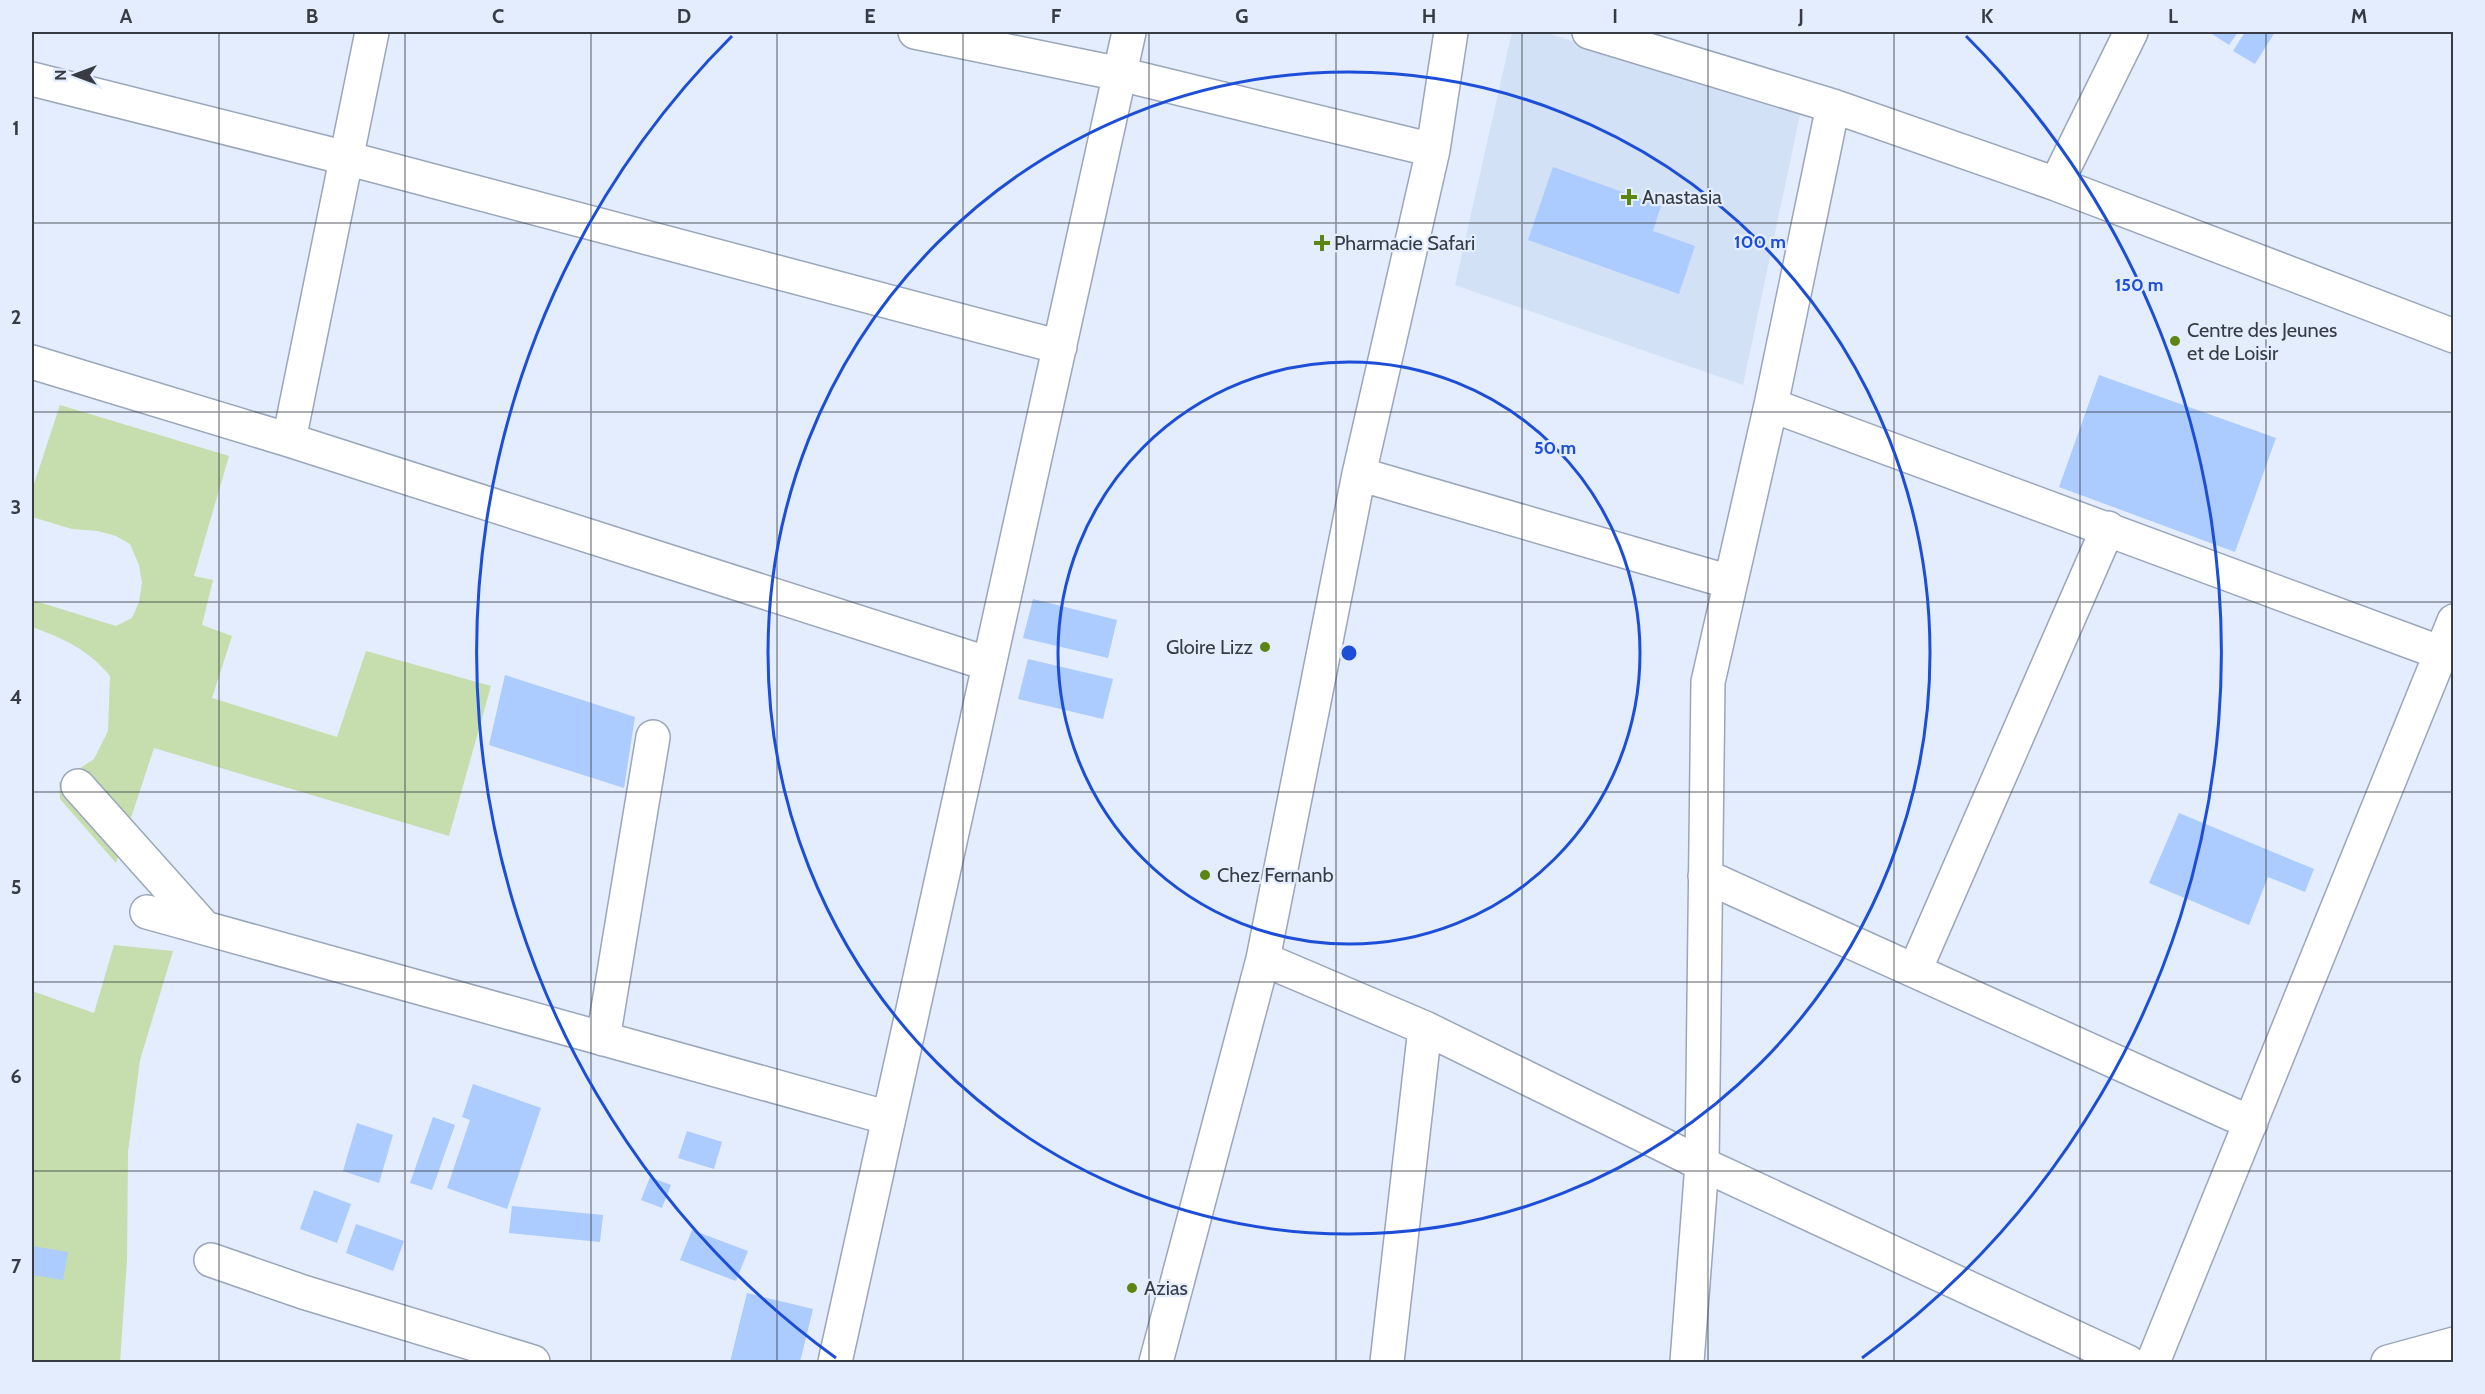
<svg xmlns="http://www.w3.org/2000/svg" width="2485" height="1394" font-family="Cabin,sans-serif">
<style>
.built{fill:#d3e1f6}
.green{fill:#c6ddad}
.building{fill:#accbfe}
.lines{fill:none;stroke-linecap:round;stroke-linejoin:round}
.minor-casing{stroke:#9aa6ba;stroke-width:36}
.minor{stroke:#fff;stroke-width:33}
.grid{fill:none;stroke:#373c44;stroke-width:1.5;stroke-opacity:0.55}
.ring{fill:none;stroke:#1d4ed8;stroke-width:3}
.poi-dot{fill:#5c8612;stroke:#e3edfe;stroke-width:2}
.labels{text-anchor:middle;stroke-width:4.5;stroke-linejoin:round;paint-order:stroke}
.poi-label{font-size:20px;fill:#373c44;stroke:#e3edfe;text-anchor:start}
.centre{fill:#1d4ed8;stroke:#e3edfe;stroke-width:3}
.ring-label{font-size:18px;text-anchor:middle;font-weight:bold;fill:#1d4ed8;stroke:#e3edfe;stroke-width:4.5;stroke-linejoin:round;paint-order:stroke}
.neatline{fill:none;stroke:#373c44;stroke-width:2}
.grid-label{font-size:20px;text-anchor:middle;font-weight:bold;fill:#373c44}
</style>
<rect width="100%" height="100%" fill="#e3edfe"/>
<!-- built -->
<path class="built" d="M1512,32H1543L1801,110L1743,385L1455,285Z"/>
<!-- green -->
<path class="green" d="M60,405L229,456L194,576L213,580L202,625L232,636L212,698L337,737L366,651L491,686L449,836L154,748L116,863L60,799L59,782L94,759L108,731L110,676C89,650 63,638 32,627V600L116,626L132,618L139,602L142,583L139,565L130,544L116,536L98,531L72,529L32,517V490Z
M114,945L173,951L140,1060L128,1152L127,1260L120,1362H32V991L94,1013Z"/>
<!-- building -->
<path class="building" d="M2209,32H2238L2229,45Z
M2245,32H2275L2255,64L2233,51Z
M1553,167L1661,206L1653,231L1695,246L1679,294L1528,240Z
M2099,375L2276,438L2235,552L2059,487Z
M1033,599L1117,620L1108,658L1023,638Z
M1028,659L1113,679L1103,719L1018,699Z
M505,675L635,717L624,788L489,745Z
M2179,813L2314,869L2305,892L2268,877L2249,925L2149,883Z
M473,1084L541,1108L507,1209L447,1188L470,1120L462,1117Z
M433,1117L455,1125L432,1190L410,1183Z
M357,1123L393,1135L379,1183L343,1171Z
M687,1131L722,1142L714,1169L678,1158Z
M650,1177L671,1185L662,1208L641,1200Z
M314,1190L351,1204L337,1243L300,1229Z
M512,1206L603,1215L600,1242L509,1233Z
M356,1224L404,1241L393,1271L346,1253Z
M692,1230L748,1251L736,1281L680,1260Z
M32,1246L68,1252L63,1280L32,1275Z
M747,1293L813,1309L800,1362H730Z"/>
<g class="lines">
<!-- minor casing -->
<g class="minor-casing">
<path id="minor" d="M915,32L1120,74L1433,150
M1589,32L1833,106L2056,184L2454,336
M32,79L346,158L1060,347
M2056,184L2131,32
M32,362L289,440L989,664
M1771,405L2441,653
M289,440L372,32
M1359,474L1730,582
M78,786L204,927
M1705,876L2251,1123
M147,912L889,1118
M1263,959L1425,1028L1702,1164L2128,1362
M1915,970L2108,528
M603,1039L653,737
M211,1260L303,1292L533,1362
M835,1362L1129,32
M1156,1362L1263,959L1359,474L1433,150L1451,32
M1387,1362L1425,1028
M1687,1362L1702,1164L1708,682L1771,405L1833,106
M2153,1362L2454,621
M2388,1362L2454,1344"/>
</g>
<!-- minor -->
<use href="#minor" class="minor"/>
</g>
<!-- grid -->
<path class="grid" d="M219,32V1362M405,32V1362M591,32V1362M777,32V1362M963,32V1362M1149,32V1362M1336,32V1362M1522,32V1362M1708,32V1362M1894,32V1362M2080,32V1362M2266,32V1362M32,223H2454M32,412H2454M32,602H2454M32,792H2454M32,982H2454M32,1171H2454"/>
<!-- distance rings -->
<g class="ring">
<circle cx="1349" cy="653" r="291"/>
<circle cx="1349" cy="653" r="581"/>
<path d="M836 1358A872 872 0 0 1 732 36M1966 36A872 872 0 0 1 1862 1358"/>
</g>
<!-- markers -->
<g class="poi-dot">
<path d="M1626 188h6v6h6v6h-6v6h-6v-6h-6v-6h6z"/>
<path d="M1319 234h6v6h6v6h-6v6h-6v-6h-6v-6h6z"/>
<circle cx="2175" cy="341" r="6"/>
<circle cx="1265" cy="647" r="6"/>
<circle cx="1205" cy="875" r="6"/>
<circle cx="1132" cy="1288" r="6"/>
</g>
<g class="labels">
<!-- poi labels -->
<g class="poi-label">
<text x="1642" y="204">Anastasia</text>
<text x="1334" y="250">Pharmacie Safari</text>
<text x="2187" y="337">Centre des Jeunes<tspan x="2187" dy="23">et de Loisir</tspan></text>
<text x="1253" y="654" text-anchor="end">Gloire Lizz</text>
<text x="1217" y="882">Chez Fernanb</text>
<text x="1144" y="1295">Azias</text>
</g>
</g>
<circle cx="1349" cy="653" r="9" class="centre"/>
<g class="ring-label">
<text x="1760" y="248">100 m</text>
<text x="2139" y="291">150 m</text>
<text x="1555" y="454">50 m</text>
</g>
<!-- border -->
<rect width="2485" height="1394" fill="none" stroke="#e3edfe" stroke-width="66"/>
<!-- north arrow -->
<g transform="translate(75 75) rotate(270)" stroke="#e3edfe" stroke-width="4.5" paint-order="stroke">
<path d="M0-4.5L10 22L0 15L-10 22Z" fill="#373c44"/>
<text y="-9" font-size="16" font-weight="bold" text-anchor="middle" fill="#373c44">N</text>
</g>
<rect x="33" y="33" width="2419" height="1328" class="neatline"/>
<g class="grid-label">
<text x="126" y="23">A</text>
<text x="312" y="23">B</text>
<text x="498" y="23">C</text>
<text x="684" y="23">D</text>
<text x="870" y="23">E</text>
<text x="1056" y="23">F</text>
<text x="1242" y="23">G</text>
<text x="1429" y="23">H</text>
<text x="1615" y="23">I</text>
<text x="1801" y="23">J</text>
<text x="1987" y="23">K</text>
<text x="2173" y="23">L</text>
<text x="2359" y="23">M</text>
<text x="16" y="135">1</text>
<text x="16" y="324">2</text>
<text x="16" y="514">3</text>
<text x="16" y="704">4</text>
<text x="16" y="894">5</text>
<text x="16" y="1083">6</text>
<text x="16" y="1273">7</text>
</g>
</svg>
